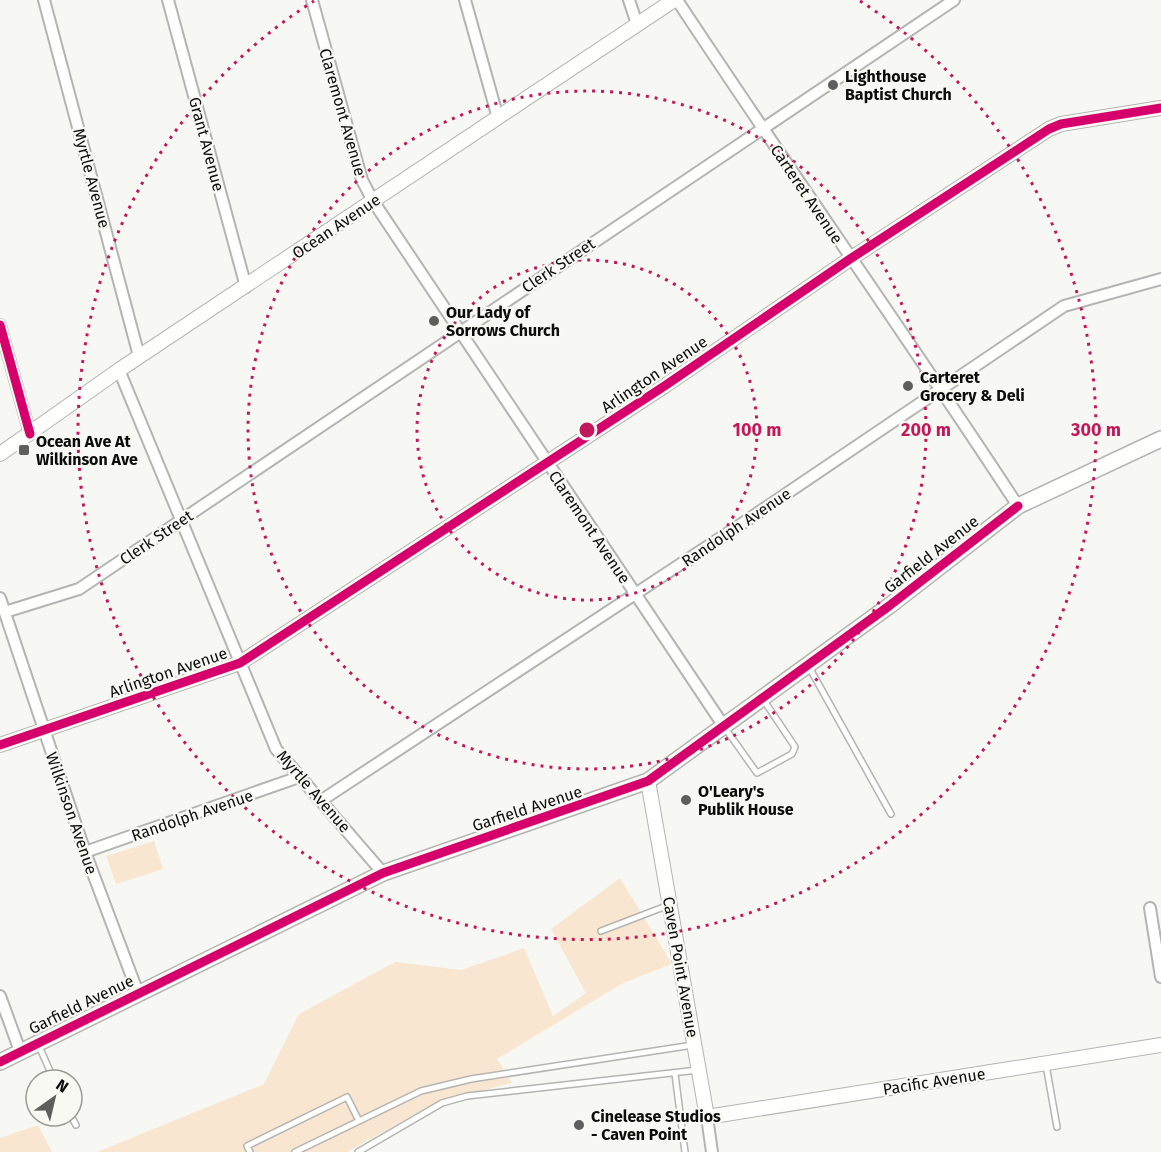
<svg xmlns="http://www.w3.org/2000/svg" width="1161" height="1152" font-family="'Fira Sans',sans-serif">
<style>
.green{fill:#f9e6d0}
.lines{fill:none;stroke-linecap:round;stroke-linejoin:round}
.service-casing{stroke:#b4b5b2;stroke-width:8}
.minor-casing{stroke:#b4b5b2;stroke-width:14}
.tertiary-casing{stroke:#b4b5b2;stroke-width:16}
.secondary-casing{stroke:#b4b5b2;stroke-width:18}
.service{stroke:#fefefd;stroke-width:5}
.minor{stroke:#fefefd;stroke-width:10}
.tertiary{stroke:#fefefd;stroke-width:14}
.secondary{stroke:#fefefd;stroke-width:15}
.cycleway-casing{stroke:#f8f9f2;stroke-width:13}
.cycleway{stroke:#d6006c;stroke-width:9}
.ring{fill:none;stroke:#c2185b;stroke-width:3;stroke-dasharray:3 6}
.poi-dot{fill:#5e5f5c;stroke:#f8f9f2;stroke-width:2}
.labels{text-anchor:middle;stroke-width:4.5;stroke-linejoin:round;paint-order:stroke}
.poi-label{font-size:16px;font-weight:bold;fill:#0c0c0a;stroke:#f8f9f2;text-anchor:start}
.street-label{font-size:16px;fill:#0c0c0a;stroke:#f8f9f2}
.centre{fill:#c2185b;stroke:#f8f9f2;stroke-width:3}
.ring-label{font-size:18px;text-anchor:middle;font-weight:bold;fill:#c2185b;stroke:#f8f9f2;stroke-width:4.5;stroke-linejoin:round;paint-order:stroke}
</style>
<rect width="100%" height="100%" fill="#f7f8f3"/>
<!-- green -->
<path class="green" d="M154,841L163,869L116,884L106,856Z
M620,878L672,964L623,983L497,1059L512,1083L436,1102L347,1152H97L264,1084L299,1014L395,962L461,970L524,948L553,1016L586,993L551,929Z
M38,1125L52,1152H0V1138Z"/>
<g class="lines">
<!-- service casing -->
<g class="service-casing">
<path id="service" d="M809,667L891,814
M725,728L757,773L792,754L795,747L763,699
M601,931L669,905
M38,1044L54,1080
M1046,1065L1057,1127
M675,1074L685,1152
M71,1116L76,1125
M250,1152L247,1146L347,1097L359,1121
M295,1152L421,1091L471,1079L693,1045
M358,1152L442,1103L467,1096L698,1070"/>
</g>
<!-- minor casing -->
<g class="minor-casing">
<path id="minor" d="M44,0L139,356
M168,0L246,287
M312,0L362,180L373,201L725,728
M465,0L498,118
M629,0L637,24
M677,0C789,170 907,336 1018,506
M0,325L30,434
M119,370L276,749L383,873
M0,598L85,852L138,993
M5,612L79,589L954,0
M322,800L740,525L1064,306L1161,279
M85,852L299,777
M1150,908L1161,977
M0,996L20,1051
M707,1117L712,1152"/>
</g>
<!-- tertiary casing -->
<g class="tertiary-casing">
<path id="tertiary" d="M0,454L119,370L674,0
M0,745L240,663L666,385L850,259L1049,129L1061,124L1161,108
M648,781L707,1117L1161,1045"/>
</g>
<!-- secondary casing -->
<g class="secondary-casing">
<path id="secondary" d="M0,1062L383,873L648,781L889,606L1018,506L1161,439"/>
</g>
<!-- service -->
<use href="#service" class="service"/>
<!-- minor -->
<use href="#minor" class="minor"/>
<!-- tertiary -->
<use href="#tertiary" class="tertiary"/>
<!-- secondary -->
<use href="#secondary" class="secondary"/>
<!-- cycleway casing -->
<g class="cycleway-casing">
<path id="cycleway" d="M0,325L30,434
M0,745L240,663L666,385L850,259L1049,129L1061,124L1161,108
M0,1062L383,873L648,781L889,606L1018,506"/>
</g>
<!-- cycleway -->
<use href="#cycleway" class="cycleway"/>
</g>
<!-- distance rings -->
<g class="ring">
<circle cx="587" cy="430" r="170"/>
<circle cx="587" cy="430" r="339"/>
<path d="M860 1A509 509 0 1 1 314 1"/>
</g>
<!-- markers -->
<g class="poi-dot">
<circle cx="833" cy="85" r="6"/>
<circle cx="434" cy="321" r="6"/>
<circle cx="908" cy="386" r="6"/>
<rect x="18" y="444" width="12" height="12" rx="3"/>
<circle cx="686" cy="800" r="6"/>
<circle cx="579" cy="1125" r="6"/>
</g>
<g class="labels">
<!-- poi labels -->
<g class="poi-label">
<text x="845" y="82">Lighthouse<tspan x="845" dy="18">Baptist Church</tspan></text>
<text x="446" y="318">Our Lady of<tspan x="446" dy="18">Sorrows Church</tspan></text>
<text x="920" y="383">Carteret<tspan x="920" dy="18">Grocery &amp; Deli</tspan></text>
<text x="36" y="447">Ocean Ave At<tspan x="36" dy="18">Wilkinson Ave</tspan></text>
<text x="698" y="797">O'Leary's<tspan x="698" dy="18">Publik House</tspan></text>
<text x="591" y="1122">Cinelease Studios<tspan x="591" dy="18">- Caven Point</tspan></text>
</g>
<!-- street labels -->
<g class="street-label">
<text transform="translate(343 112) rotate(74)" y="6">Claremont Avenue</text>
<text transform="translate(207 144) rotate(75)" y="6">Grant Avenue</text>
<text transform="translate(92 178) rotate(75)" y="6">Myrtle Avenue</text>
<text transform="translate(807 194) rotate(56)" y="6">Carteret Avenue</text>
<text transform="translate(336 226) rotate(-34)" y="6">Ocean Avenue</text>
<text transform="translate(558 265) rotate(-34)" y="6">Clerk Street</text>
<text transform="translate(654 374) rotate(-34)" y="6">Arlington Avenue</text>
<text transform="translate(590 527) rotate(56)" y="6">Claremont Avenue</text>
<text transform="translate(736 527) rotate(-34)" y="6">Randolph Avenue</text>
<text transform="translate(156 537) rotate(-34)" y="6">Clerk Street</text>
<text transform="translate(931 554) rotate(-38)" y="6">Garfield Avenue</text>
<text transform="translate(168 672) rotate(-19)" y="6">Arlington Avenue</text>
<text transform="translate(314 791) rotate(49)" y="6">Myrtle Avenue</text>
<text transform="translate(527 808) rotate(-18)" y="6">Garfield Avenue</text>
<text transform="translate(72 813) rotate(71)" y="6">Wilkinson Avenue</text>
<text transform="translate(192 815) rotate(-19)" y="6">Randolph Avenue</text>
<text transform="translate(681 967) rotate(80)" y="6">Caven Point Avenue</text>
<text transform="translate(81 1004) rotate(-26)" y="6">Garfield Avenue</text>
<text transform="translate(934 1081) rotate(-9)" y="6">Pacific Avenue</text>
</g>
</g>
<circle cx="587" cy="430" r="9" class="centre"/>
<g class="ring-label">
<text x="757" y="436">100 m</text>
<text x="926" y="436">200 m</text>
<text x="1096" y="436">300 m</text>
</g>
<!-- north arrow -->
<g transform="translate(54 1098) rotate(34)"><circle r="28" fill="#f8f9f2" stroke="#9a9a95" stroke-width="1.5"/>
<path d="M0-4.5L10 22L0 15L-10 22Z" fill="#5e5f5c"/>
<text y="-9" font-size="16" font-weight="bold" text-anchor="middle" fill="#0c0c0a">N</text>
</g>
</svg>
